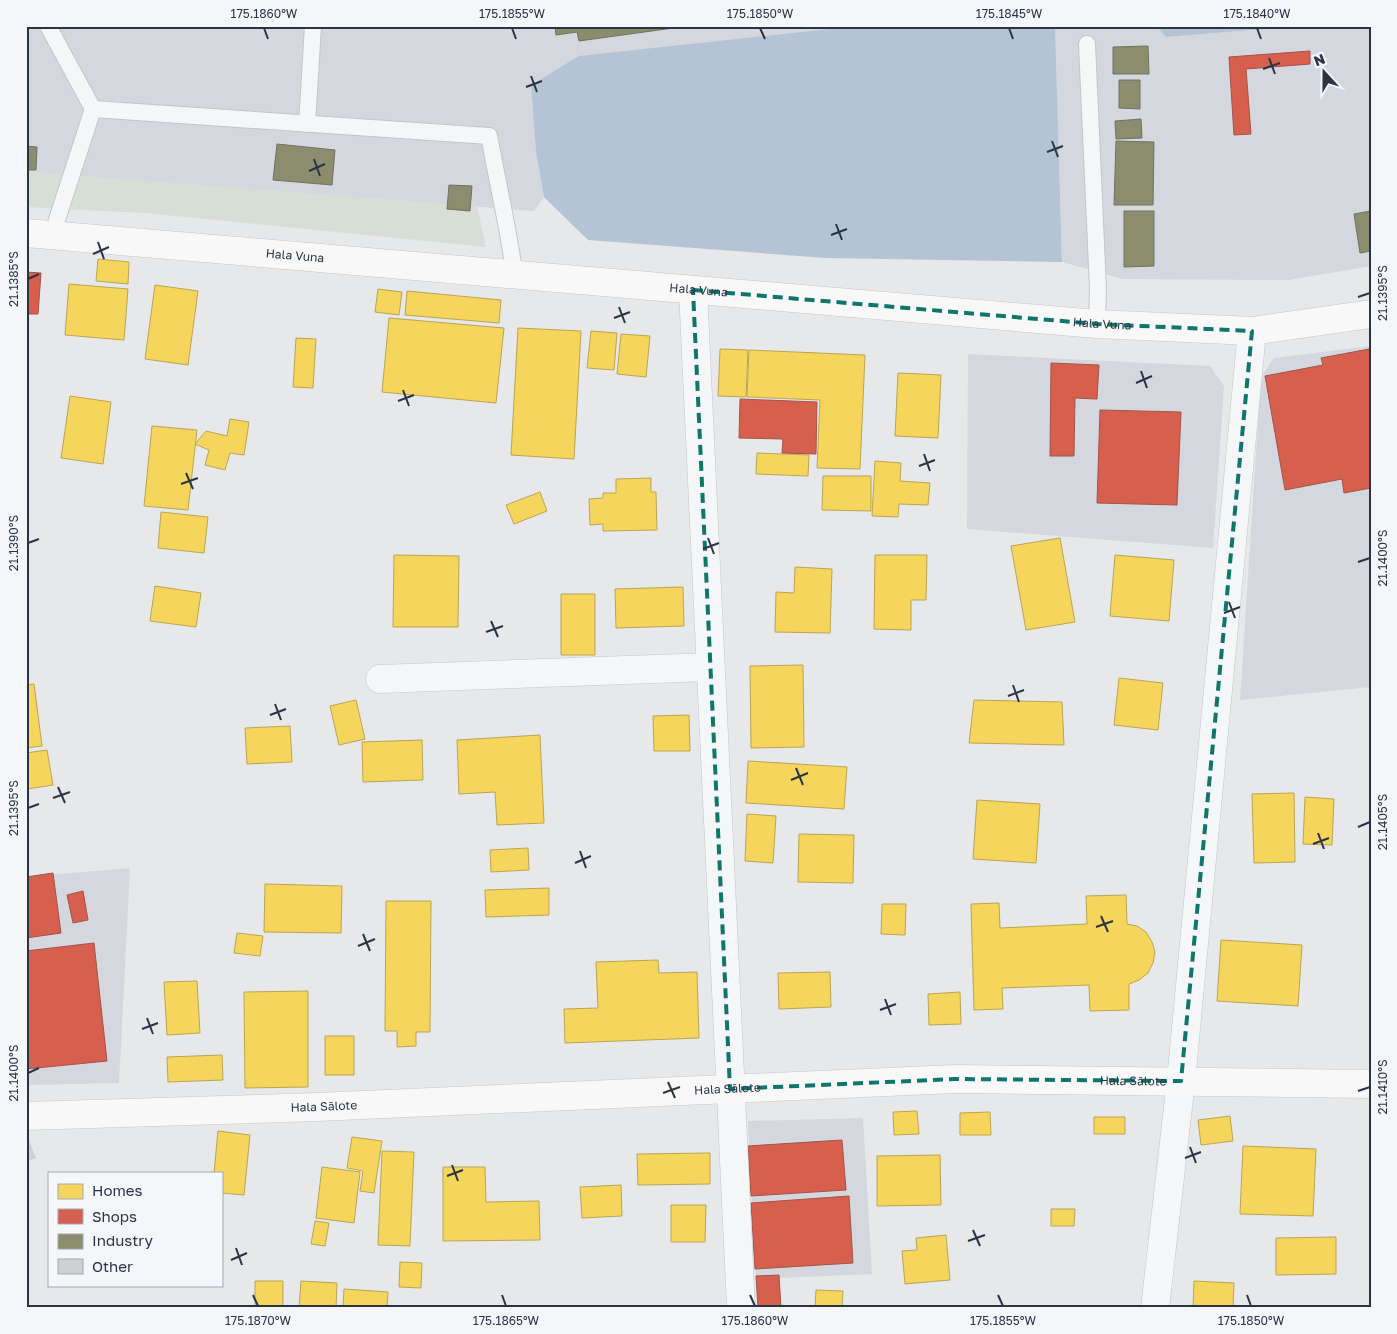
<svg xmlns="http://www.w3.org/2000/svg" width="1397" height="1334" font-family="'Golos Text',sans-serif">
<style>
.built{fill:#d4d7dd}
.green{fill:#d6ded6}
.water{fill:#b4c4d5}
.homes{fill:#f6d55c;stroke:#b9a555}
.shops{fill:#d6604d;stroke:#a3534b}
.industry{fill:#8c8c6e;stroke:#6f7262}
.building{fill:#ced0d3}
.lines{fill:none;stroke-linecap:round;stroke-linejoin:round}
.lane-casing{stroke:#c4c6c8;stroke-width:18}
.street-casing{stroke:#c4c6c8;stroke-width:29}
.secondary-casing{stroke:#c4c6c8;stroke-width:29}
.lane{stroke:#f5f6f7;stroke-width:16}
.street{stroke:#f5f6f7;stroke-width:28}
.secondary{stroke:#f8f8f8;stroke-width:28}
.marked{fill:none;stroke:#0f766e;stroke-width:4;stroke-dasharray:10 6;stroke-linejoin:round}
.ticks{fill:none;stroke:#2b3445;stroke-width:2}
.labels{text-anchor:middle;stroke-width:5;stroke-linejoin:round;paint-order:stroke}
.street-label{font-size:12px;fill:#2b3445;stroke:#f4f6f9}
.neatline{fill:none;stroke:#2b3445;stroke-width:2}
.ticks-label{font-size:12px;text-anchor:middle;fill:#2b3445}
</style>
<rect width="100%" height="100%" fill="#e6e8ea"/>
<!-- built -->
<path class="built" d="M26,26H856L579,57L531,85L536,152L544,197L534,211L26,172Z
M1055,26H1156L1167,37L1303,26H1371V266L1289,280L1123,279L1062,262Z
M1371,346V687L1240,700L1261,377L1274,358Z
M968,354L1210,366L1224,386L1213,548L967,529Z
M130,868L119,1083L26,1085V877Z
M863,1118L872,1274L756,1279L748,1121Z"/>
<!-- green -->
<path class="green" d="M26,172L477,206L486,247L145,213L26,207Z"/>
<!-- water -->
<path class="water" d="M856,26H1055L1062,262L825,258L588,240L544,197L536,152L531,85L579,56Z
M1156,26H1303L1166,37Z"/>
<!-- homes -->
<path class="homes" d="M98,259L129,262L128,284L96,281Z
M69,284L128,289L124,340L65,335Z
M155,285L198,291L188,365L145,359Z
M378,289L402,292L399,315L375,312Z
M407,291L501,300L499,323L405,315Z
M389,318L504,328L496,403L382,392Z
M518,328L581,331L574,459L511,455Z
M591,331L617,333L614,370L587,368Z
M621,334L650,336L646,377L617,374Z
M296,338L316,339L313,388L293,387Z
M720,349L748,350L746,397L718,396Z
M749,350L865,355L860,469L817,468L820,400L747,397Z
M898,373L941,375L938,438L895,436Z
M70,396L111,402L103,464L61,458Z
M230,419L249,422L244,455L230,453L225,470L205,465L209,450L195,444L206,431L227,436Z
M152,426L197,430L188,510L144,506Z
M757,453L809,455L808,476L756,474Z
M875,461L901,463L900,481L930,483L928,505L899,504L898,517L872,516Z
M823,476H871V511L822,510Z
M651,478V492H656L657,530L603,531V524L590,525L589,499L603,498V493H616V479Z
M540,492L547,511L514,524L506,505Z
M161,512L208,517L204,553L158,548Z
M1060,538L1075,622L1026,630L1011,546Z
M394,555L459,556L458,627H393Z
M875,555H927L926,600H911V630L874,629Z
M1115,555L1174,560L1169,621L1110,616Z
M795,567L832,569L830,633L775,632L776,592L794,593Z
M155,586L201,593L196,627L150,621Z
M683,587L684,626L616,628L615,589Z
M561,594H595V655H561Z
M803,665L804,747L751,748L750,666Z
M1119,678L1163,683L1158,730L1114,725Z
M34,684L42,746L26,748V685Z
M356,700L365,739L339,745L330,706Z
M974,700L1062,702L1064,745L969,743Z
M689,715L690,751H654L653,716Z
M290,726L292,762L247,764L245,728Z
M540,735L544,823L497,825L495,792L459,794L457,740Z
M422,740L423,780L363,782L362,742Z
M47,750L53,785L27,789L26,753Z
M748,761L847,767L844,809L746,803Z
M1294,793L1295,862L1254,863L1252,794Z
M1305,797L1334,799L1332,845L1303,844Z
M977,800L1040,804L1036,863L973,859Z
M747,814L776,816L773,863L745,861Z
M799,834L854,835L853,883L798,882Z
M528,848L529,870L491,872L490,850Z
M265,884L342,886L341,933L264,932Z
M549,888V915L486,917L485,890Z
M1126,895L1127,924L1137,926L1146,932L1152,942L1155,952L1153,963L1148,973L1139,980L1129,984V1010L1090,1011L1089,985L1002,988L1003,1009L974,1010L971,904L999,903L1000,928L1087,924L1086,896Z
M386,901H431L430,1032H416V1046L397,1047V1031H385Z
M882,904H906L905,935L881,934Z
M237,933L263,936L260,956L234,953Z
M1221,940L1302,945L1298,1006L1217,1001Z
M658,960L659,973L697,972L699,1038L565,1043L564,1009L598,1008L596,962Z
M830,972L831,1007L779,1009L778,973Z
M197,981L200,1033L167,1035L164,982Z
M308,991V1087L245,1088L244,992Z
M960,992L961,1024L929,1025L928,994Z
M325,1036H354V1075H325Z
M222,1055L223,1080L168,1082L167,1057Z
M917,1111L919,1134L894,1135L893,1112Z
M990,1112L991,1135H960V1113Z
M1230,1116L1233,1141L1201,1145L1198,1120Z
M1094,1117H1125V1134H1094Z
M218,1131L250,1135L244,1195L221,1193V1173H214Z
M352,1137L382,1141L374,1193L360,1191L363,1171L347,1168Z
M1243,1146L1316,1149L1313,1216L1240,1214Z
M382,1151L414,1152L410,1246L378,1245Z
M710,1153V1184L638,1185L637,1154Z
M940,1155L941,1205L877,1206V1156Z
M322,1167L360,1172L354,1223L316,1218Z
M443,1167H485L486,1202L539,1201L540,1240L443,1241Z
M621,1185L622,1216L582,1218L580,1187Z
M671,1205H706L705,1242H671Z
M1051,1209H1075L1074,1226H1051Z
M315,1221L329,1223L325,1246L311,1244Z
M946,1235L950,1280L905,1284L902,1251L917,1250L916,1238Z
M1336,1237V1274L1276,1275V1238Z
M400,1262L422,1263L421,1288L399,1287Z
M255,1281H283V1308H255Z
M301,1281L337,1283L336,1308H299Z
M1194,1281L1234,1283L1233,1308H1193Z
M344,1289L388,1292L387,1308H343Z
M816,1290L843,1291L842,1308H815Z"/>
<!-- shops -->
<path class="shops" d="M1310,51V64L1246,69L1251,134L1234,135L1229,57Z
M26,272L41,273L38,314H26Z
M1369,349L1371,361V488L1344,493L1342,479L1285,490L1265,376L1323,365L1321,358Z
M1051,363L1099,365L1097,399L1075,398L1074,456H1050Z
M740,399L817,402L816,454L782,453L783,439L739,438Z
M1100,410L1181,412L1177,505L1097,503Z
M53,873L61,933L26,938V877Z
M83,891L88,920L73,923L67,895Z
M94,943L107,1061L26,1069V951Z
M842,1140L846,1190L751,1196L748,1146Z
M849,1196L853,1263L755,1269L751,1203Z
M779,1275L781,1308H758L756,1276Z"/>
<!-- industry -->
<path class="industry" d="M555,26H688L579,41L577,32L556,35Z
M1148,46L1149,74H1113V47Z
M1119,80H1140V109L1119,108Z
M1141,119L1142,138L1116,139L1115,121Z
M1116,141L1154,142L1153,205H1114Z
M277,144L335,150L332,185L273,180Z
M26,146L37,147L36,170H26Z
M449,185L472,186L470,211L447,209Z
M1124,211H1154V266L1124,267Z
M1371,211V251L1360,253L1354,214Z"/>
<!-- building -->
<path class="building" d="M26,1133L36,1158L26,1162Z"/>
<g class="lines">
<!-- lane casing -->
<g class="lane-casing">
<path id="lane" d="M48,26L93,109
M1087,44L1098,289L1097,324
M307,124L313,26
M52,235L93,109L489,136L507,228L515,275"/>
</g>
<!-- street casing -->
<g class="street-casing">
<path id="street" d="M693,290L741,1308
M380,679L710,667
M1155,1308L1181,1081L1252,331"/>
</g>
<!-- secondary casing -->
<g class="secondary-casing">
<g id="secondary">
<path id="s1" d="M26,233L1097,324L1252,331L1371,314"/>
<path id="s2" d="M26,1116L317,1107L955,1079L1371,1084"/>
</g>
</g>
<!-- lane -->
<use href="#lane" class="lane"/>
<!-- street -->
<use href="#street" class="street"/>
<!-- secondary -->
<use href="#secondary" class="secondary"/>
</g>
<!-- marked area -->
<path class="marked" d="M693,290L1097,324L1252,331L1181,1081L955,1079L730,1089Z"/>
<!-- ticks -->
<path class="ticks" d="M264,28L268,39M512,28L516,39M760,28L765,39M1009,28L1013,39M1257,28L1261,39M1269,58L1275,74M1263,69L1280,63M531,76L537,92M526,87L542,81M1052,141L1058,157M1047,152L1063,146M314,159L320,176M309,171L325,164M836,224L842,240M831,235L847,229M98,242L104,259M93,254L109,247M28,279L39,274M1358,297L1370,293M619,307L625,323M614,318L630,312M1141,371L1147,388M1136,383L1152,376M403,390L409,406M398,401L414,395M924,454L930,471M919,466L935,460M186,473L193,489M181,484L198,478M708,538L714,554M28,543L39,539M703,549L719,543M1358,562L1370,558M1229,602L1235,618M1224,613L1240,607M491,621L498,637M486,632L503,626M1013,685L1019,702M1008,696L1024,690M275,704L281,720M270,715L286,709M796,768L803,785M791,780L808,773M58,787L65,803M53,798L70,792M28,808L39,804M1358,827L1370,822M1318,833L1324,849M1313,844L1329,838M580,851L586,868M575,863L591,856M1101,916L1108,932M1096,927L1113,921M363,934L370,951M358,946L375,939M885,999L891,1015M880,1010L896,1004M147,1018L153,1034M142,1029L158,1023M28,1073L39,1068M668,1082L675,1098M1358,1091L1370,1087M663,1093L680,1087M1190,1147L1196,1163M1185,1158L1201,1152M452,1165L458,1181M447,1176L463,1170M973,1230L980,1246M968,1241L985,1235M236,1248L242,1265M231,1260L247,1253M253,1295L258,1306M502,1295L506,1306M750,1295L755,1306M998,1295L1003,1306M1247,1295L1251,1306"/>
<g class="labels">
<!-- street labels -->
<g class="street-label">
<text dy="4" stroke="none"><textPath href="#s1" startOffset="270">Hala Vuna</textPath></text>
<text dy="4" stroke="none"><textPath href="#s1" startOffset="675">Hala Vuna</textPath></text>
<text dy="4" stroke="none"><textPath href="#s1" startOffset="1080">Hala Vuna</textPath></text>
<text dy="4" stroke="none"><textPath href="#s2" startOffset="1108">Hala Sālote</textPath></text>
<text dy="4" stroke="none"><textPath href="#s2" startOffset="702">Hala Sālote</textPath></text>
<text dy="4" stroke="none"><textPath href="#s2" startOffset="298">Hala Sālote</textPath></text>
</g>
</g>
<!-- border -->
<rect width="1397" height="1334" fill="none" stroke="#f4f6f9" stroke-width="55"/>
<!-- legend -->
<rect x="48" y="1172" width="175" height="115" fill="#f4f6f9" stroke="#a4a8b1"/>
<rect x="58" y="1184" width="25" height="15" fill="#f6d55c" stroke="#a4a8b1"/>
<text x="92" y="1196" font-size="15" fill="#2b3445">Homes</text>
<rect x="58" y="1209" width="25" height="15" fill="#d6604d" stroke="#a4a8b1"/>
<text x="92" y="1222" font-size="15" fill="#2b3445">Shops</text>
<rect x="58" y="1234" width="25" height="15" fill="#8c8c6e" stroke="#a4a8b1"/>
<text x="92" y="1246" font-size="15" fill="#2b3445">Industry</text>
<rect x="58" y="1259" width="25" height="15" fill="#ced0d3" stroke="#a4a8b1"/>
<text x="92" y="1272" font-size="15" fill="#2b3445">Other</text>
<!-- north arrow -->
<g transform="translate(1324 72) rotate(339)" stroke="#f4f6f9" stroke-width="4" paint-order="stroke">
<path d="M0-4L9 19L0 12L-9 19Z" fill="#2b3445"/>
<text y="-8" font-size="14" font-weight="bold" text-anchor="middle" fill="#2b3445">N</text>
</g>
<rect x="28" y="28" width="1342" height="1278" class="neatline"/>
<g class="ticks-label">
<text x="264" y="18">175.1860°W</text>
<text x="512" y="18">175.1855°W</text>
<text x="760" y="18">175.1850°W</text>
<text x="1009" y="18">175.1845°W</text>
<text x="1257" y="18">175.1840°W</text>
<text transform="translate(14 279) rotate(-90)" y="4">21.1385°S</text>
<text transform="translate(1383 293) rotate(-90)" y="4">21.1395°S</text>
<text transform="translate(14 543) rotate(-90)" y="4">21.1390°S</text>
<text transform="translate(1383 558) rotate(-90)" y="4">21.1400°S</text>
<text transform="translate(14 808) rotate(-90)" y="4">21.1395°S</text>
<text transform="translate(1383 822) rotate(-90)" y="4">21.1405°S</text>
<text transform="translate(14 1073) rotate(-90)" y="4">21.1400°S</text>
<text transform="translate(1383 1087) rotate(-90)" y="4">21.1410°S</text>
<text x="258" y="1325">175.1870°W</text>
<text x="506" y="1325">175.1865°W</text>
<text x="755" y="1325">175.1860°W</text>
<text x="1003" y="1325">175.1855°W</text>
<text x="1251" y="1325">175.1850°W</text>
</g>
</svg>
